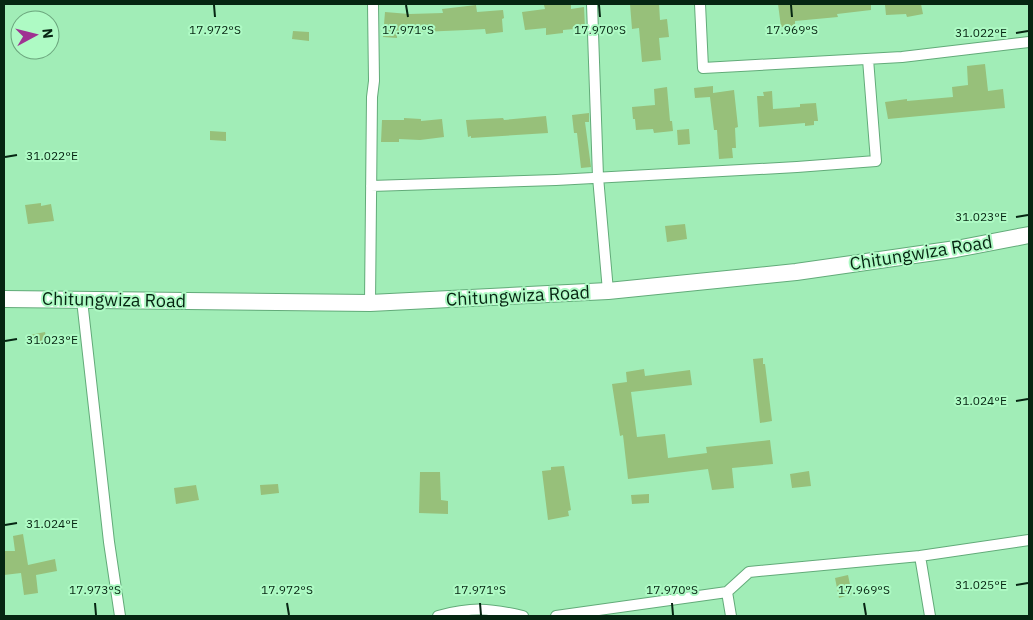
<svg xmlns="http://www.w3.org/2000/svg" width="1033" height="620" font-family="'IBM Plex Sans',sans-serif">
<style>
.building{fill:#97c07a}
.lines{fill:none;stroke-linecap:round;stroke-linejoin:round}
.minor-casing{stroke:#62ab79;stroke-width:12}
.primary-casing{stroke:#62ab79;stroke-width:18}
.minor{stroke:#fff;stroke-width:10}
.primary{stroke:#fff;stroke-width:16}
.ticks{fill:none;stroke:#062512;stroke-width:2}
.labels{text-anchor:middle;stroke-width:4;stroke-linejoin:round;paint-order:stroke}
.street-label{font-size:18px;fill:#062512;stroke:#aefac4}
.ticks-label{font-size:12px;text-anchor:middle;fill:#062512;stroke:#aefac4;stroke-width:4;stroke-linejoin:round;paint-order:stroke}
</style>
<rect width="100%" height="100%" fill="#a1edb7"/>
<!-- building -->
<path class="building" d="M556,4H571V9L584,7L585,28L563,30V33L546,35V28L525,30L522,12L545,9L544,5Z
M630,4H659L660,20L667,19L669,37L659,38L661,60L642,62L639,28L632,29Z
M778,4H871V10L837,14L838,17L795,21V26L781,27Z
M917,4H921L923,14L907,17L906,14L886,15L885,5Z
M476,5L477,12L503,10L504,18L502,19L503,32L486,34L485,29L467,30L397,33V38L383,37L385,12L409,14L443,13L442,9Z
M293,31L309,32V41L292,39Z
M985,64L988,91L1003,89L1005,108L888,119L885,102L907,99V101L953,97L952,87L968,85L967,66Z
M713,86V93L734,90L738,127L735,128L736,148H732L733,158L719,159L717,130H714L710,97L695,98L694,88Z
M667,87L670,121H672L673,131L654,133L653,129L636,130L635,119H633L632,107L655,105L654,89Z
M772,91L773,109L800,107V104L816,103L818,121H814V125L805,126V123L759,127L757,96H764L763,92Z
M589,113V122H585L591,167L581,168L577,133H574L572,115Z
M546,116L548,133L471,138V136L468,137L466,120L503,118L504,120Z
M404,118L421,119V121L442,119L444,137L420,140L399,139V142H381L382,120H404Z
M689,129L690,144L678,145L677,130Z
M210,131L226,132V141L210,140Z
M41,203V206L51,204L54,221L28,224L25,205Z
M685,224L687,239L667,242L665,226Z
M45,332L47,343L32,345L30,335Z
M763,358V364H765L772,421L760,423L753,359Z
M644,369L645,376L690,370L692,385L631,392L637,437L665,434L668,458L707,453L706,447L770,440L773,464L732,468L734,488L712,490L708,469L628,479L623,435L620,436L612,384L627,382L626,372Z
M564,466L571,510L568,511L569,516L548,520L542,471L551,470V467Z
M809,471L811,486L792,488L790,474Z
M420,472H440L441,500L448,501V514L419,513Z
M278,484L279,493L261,495L260,485Z
M196,485L199,500L176,504L174,488Z
M649,494V503L632,504L631,495Z
M23,534L28,565L55,559L57,571L36,575L38,593L24,595L21,573L4,575V551H15L13,536Z
M848,575L852,594L839,598L835,578Z"/>
<g class="lines">
<!-- minor casing -->
<g class="minor-casing">
<path id="minor" d="M592,4L598,177L608,291
M700,4L703,68L902,57L1029,42
M371,186L556,180L797,167L876,161L868,59
M82,300L109,542L120,616
M370,303L372,97L374,81L373,4
M920,556L930,616
M438,616C472,607 488,608 523,616
M556,616L727,592
M731,616L727,592L749,572L920,556L1029,540"/>
</g>
<!-- primary casing -->
<g class="primary-casing">
<path id="primary" d="M4,299L370,303L608,291L796,272L956,249L1029,235"/>
</g>
<!-- minor -->
<use href="#minor" class="minor"/>
<!-- primary -->
<use href="#primary" class="primary"/>
</g>
<!-- ticks -->
<path class="ticks" d="M214,5L215,17M406,5L408,17M599,5L600,17M791,5L792,17M1016,33L1028,31M5,157L17,155M1016,217L1028,215M5,341L17,339M1016,401L1028,399M5,525L17,523M1016,585L1028,583M95,603L96,615M287,603L289,615M480,603L481,615M672,603L673,615M864,603L866,615"/>
<g class="labels">
<!-- street labels -->
<g class="street-label">
<text transform="translate(921 253) rotate(-9)" y="6">Chitungwiza Road</text>
<text transform="translate(518 296) rotate(-3)" y="6">Chitungwiza Road</text>
<text transform="translate(114 300) rotate(1)" y="6">Chitungwiza Road</text>
</g>
</g>
<g class="ticks-label">
<text x="215" y="34">17.972°S</text>
<text x="408" y="34">17.971°S</text>
<text x="600" y="34">17.970°S</text>
<text x="792" y="34">17.969°S</text>
<text x="981" y="37">31.022°E</text>
<text x="52" y="160">31.022°E</text>
<text x="981" y="221">31.023°E</text>
<text x="52" y="344">31.023°E</text>
<text x="981" y="405">31.024°E</text>
<text x="52" y="528">31.024°E</text>
<text x="981" y="589">31.025°E</text>
<text x="95" y="594">17.973°S</text>
<text x="287" y="594">17.972°S</text>
<text x="480" y="594">17.971°S</text>
<text x="672" y="594">17.970°S</text>
<text x="864" y="594">17.969°S</text>
</g>
<!-- border -->
<rect width="1033" height="620" fill="none" stroke="#062512" stroke-width="10"/>
<!-- north arrow -->
<g transform="translate(35 35) rotate(83)"><circle r="24" fill="#aefac4" stroke="#6ba57d"/>
<path d="M0-4L9 19L0 12L-9 19Z" fill="#9f3292"/>
<text y="-8" font-size="14" font-weight="bold" text-anchor="middle" fill="#062512">N</text>
</g>
</svg>
